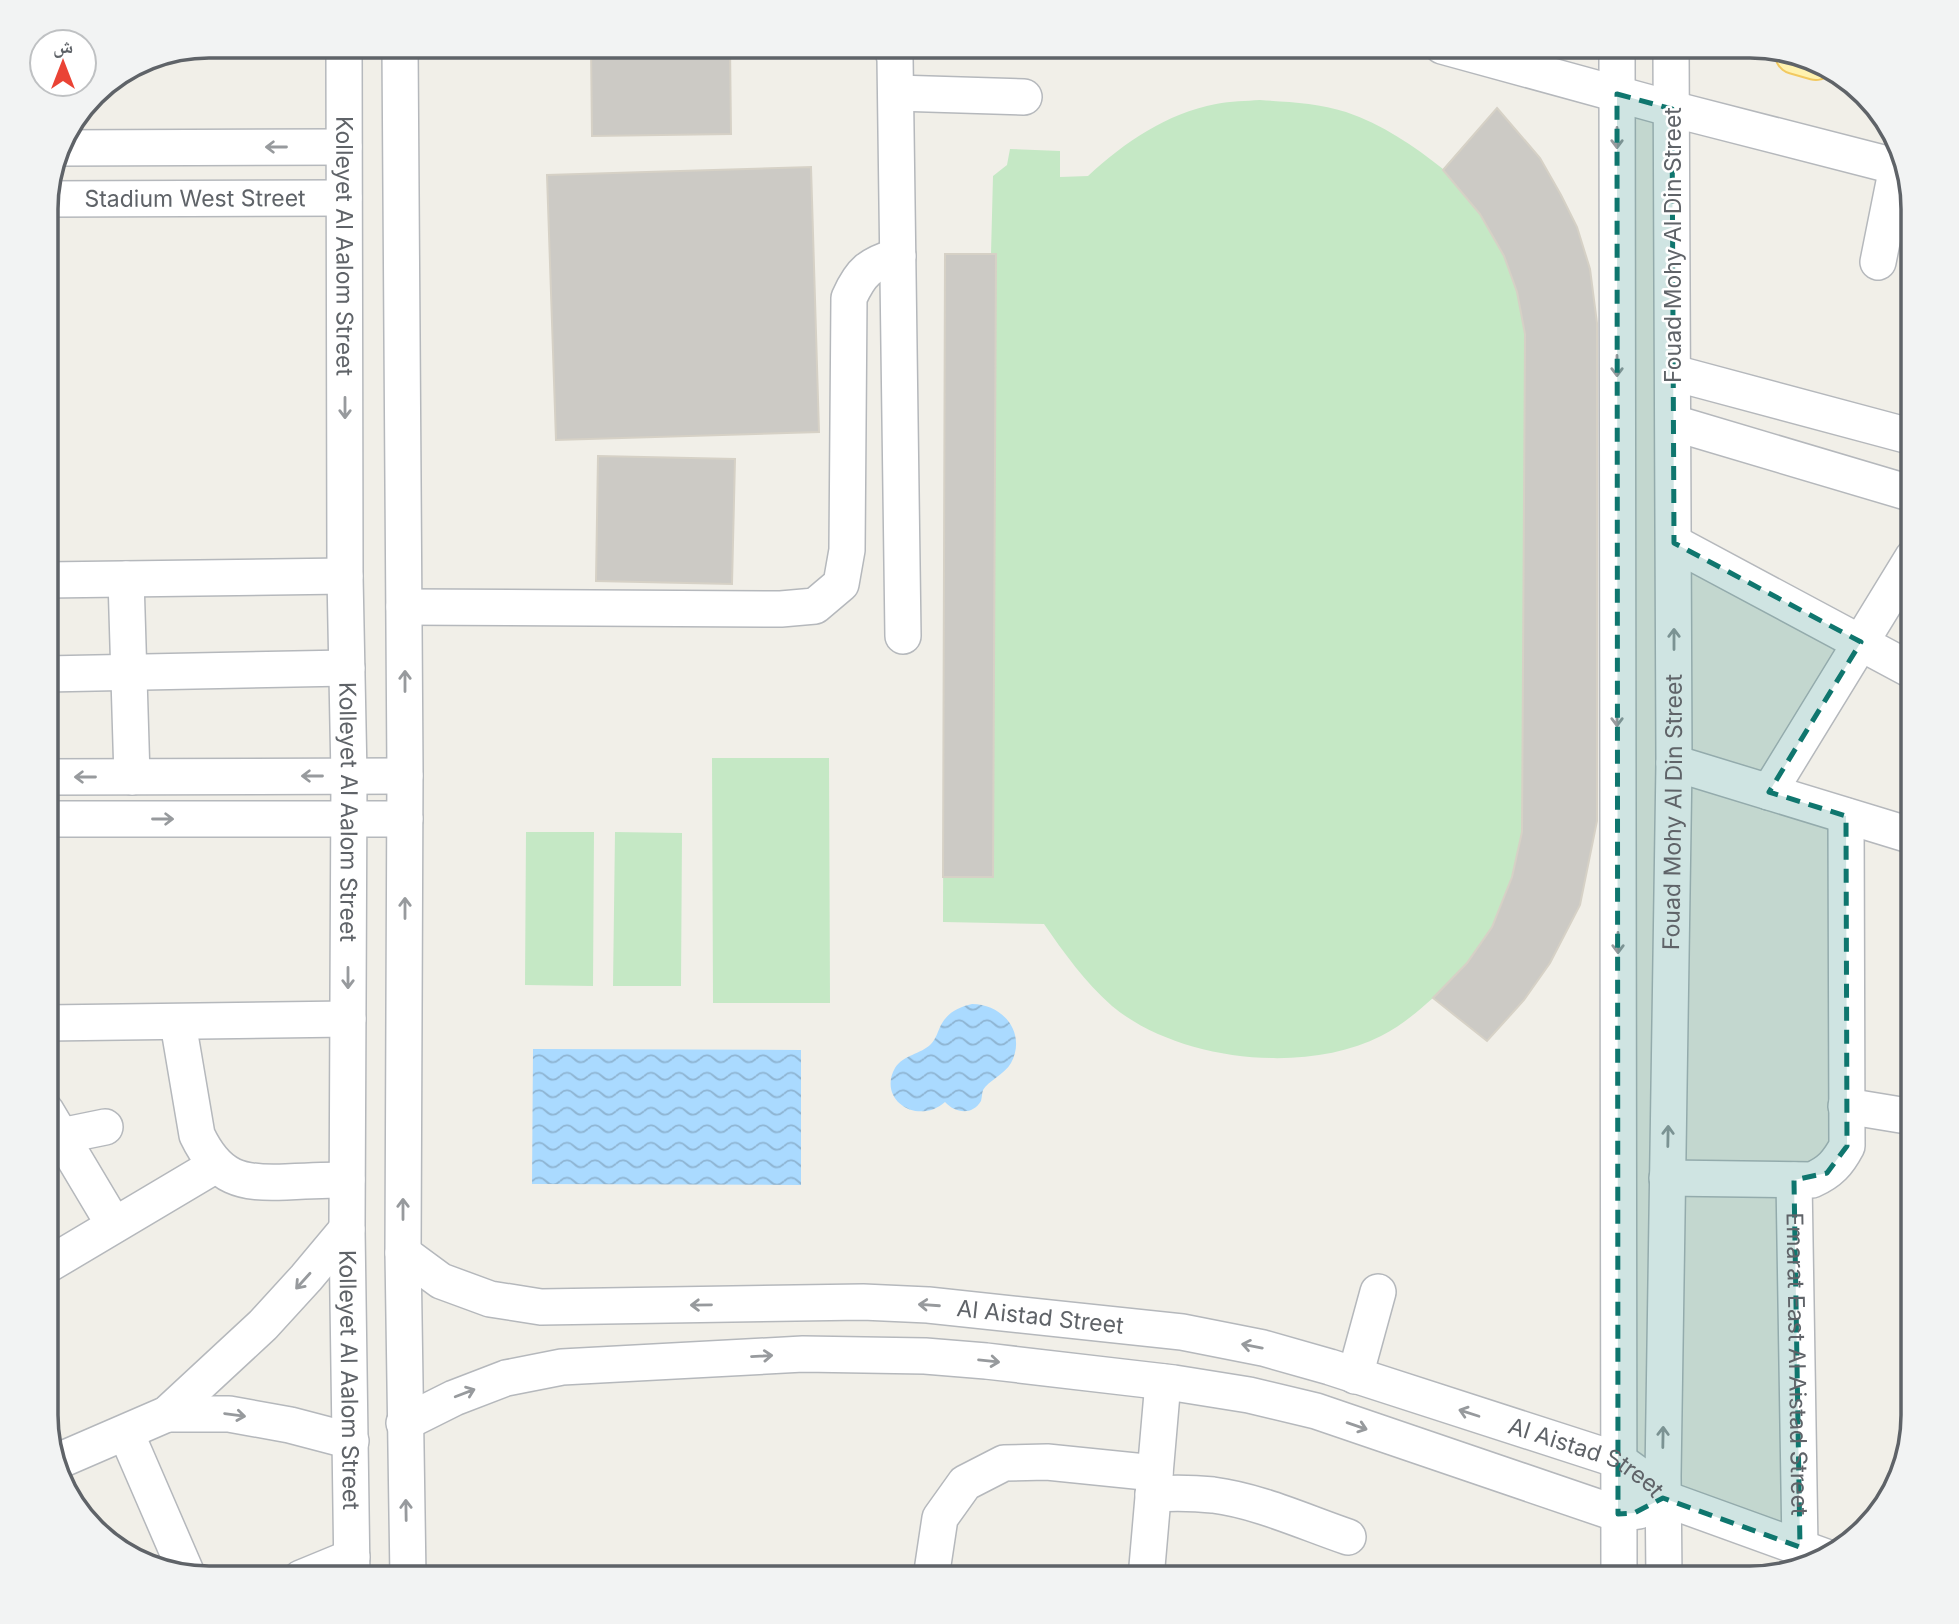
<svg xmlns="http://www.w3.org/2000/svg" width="1959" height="1624" font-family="Inter,'Noto Naskh Arabic',sans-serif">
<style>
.pitch{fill:#c5e8c5}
.water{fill:url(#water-waves)}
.building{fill:#cccac5;stroke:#d6d1c6;stroke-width:2}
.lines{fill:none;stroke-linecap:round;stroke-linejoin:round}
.minor-casing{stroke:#b5b8bc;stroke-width:38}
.major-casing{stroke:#f2c960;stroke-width:42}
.minor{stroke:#fff;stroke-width:35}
.major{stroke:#fff2af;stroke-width:38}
.oneway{stroke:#979a9d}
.marked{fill:#0f766e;fill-opacity:0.2;stroke:#0f766e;stroke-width:5;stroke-dasharray:14 9;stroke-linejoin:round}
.labels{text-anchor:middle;stroke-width:5;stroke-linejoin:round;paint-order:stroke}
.street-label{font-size:23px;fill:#5f6368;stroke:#fff}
.rim{fill:none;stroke:#5f6368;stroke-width:3.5}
</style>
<defs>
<pattern id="water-waves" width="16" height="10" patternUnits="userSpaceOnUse" patternTransform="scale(1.75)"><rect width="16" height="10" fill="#aadaff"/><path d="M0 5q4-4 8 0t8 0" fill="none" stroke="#8eb4d2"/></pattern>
</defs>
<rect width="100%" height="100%" fill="#f1efe8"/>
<!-- pitch -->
<path class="pitch" d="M1260,100C1289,102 1319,103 1346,112C1382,124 1414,146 1443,169L1497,108L1540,158L1597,323V821L1580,905L1550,963L1524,1000L1487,1041L1433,998C1417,1012 1401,1026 1381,1036C1305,1075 1178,1061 1112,1006C1085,982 1064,953 1044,924L943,922L945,254H991L993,176L1007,165L1010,149L1060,151V177L1088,176C1126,141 1166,114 1216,104C1231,101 1246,101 1260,100Z
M712,758H829L830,1003H713Z
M526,832H594L593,986L525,985Z
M615,832L682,833L681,986H613Z"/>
<!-- water -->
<path class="water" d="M972,1004C1003,1004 1027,1033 1011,1063C1005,1074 988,1081 983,1090C982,1093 982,1097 981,1101C972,1116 955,1113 945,1102C918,1126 877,1100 895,1068C904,1054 920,1055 931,1044C936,1039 938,1031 941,1025C948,1012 959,1007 972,1004Z
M533,1049L801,1050V1185L532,1184Z"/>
<!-- building -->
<path class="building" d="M591,46H730L731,134L592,136Z
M1497,108L1540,158L1561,195L1577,227L1590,269L1597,323V821L1580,905L1550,963L1524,1000L1487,1041L1433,998L1467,963L1492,927L1512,877L1522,832L1525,334L1517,292L1504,256L1480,214L1443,170Z
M811,167L819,432L556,440L547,175Z
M945,254H996L993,877H943Z
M598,456L735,459L732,584L596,581Z"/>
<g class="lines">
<!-- minor casing -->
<g class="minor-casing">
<g id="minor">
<path id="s1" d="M344,46L345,576L349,776L347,1229L352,1578"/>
<path d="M400,46L405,772L403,1253L408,1578"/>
<path d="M891,46L895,58L903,636"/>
<path d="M1442,46L1672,109L1906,169"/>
<path d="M1617,46L1619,1578"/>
<path d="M896,93L1024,97"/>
<path d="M59,148L344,147"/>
<path id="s2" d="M46,199L344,198"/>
<path d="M1878,262L1897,167"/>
<path d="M1674,373L1913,437"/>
<path d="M1674,423L1913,494"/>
<path d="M1674,543L1913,671"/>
<path d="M126,579L132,777"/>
<path d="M46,580L345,576"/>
<path d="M404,607L781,609L815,606L841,584L847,550L849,298C861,271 870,264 898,256"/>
<path d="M46,674L347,668"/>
<path d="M1674,763L1913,836"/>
<path d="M46,777L405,776"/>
<path d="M1769,792L1913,557"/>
<path d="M46,819H405"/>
<path d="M46,1023L348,1019"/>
<path d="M178,1023L197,1135C218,1179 241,1184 286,1182C306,1181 326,1180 347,1180"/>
<path d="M1846,1106L1913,1117"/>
<path d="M46,1111L114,1225"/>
<path d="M61,1136L105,1127"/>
<path d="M1667,1178L1812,1180C1830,1172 1838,1163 1847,1146L1846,816"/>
<path id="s3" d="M1794,1180L1800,1547"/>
<path id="s4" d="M403,1253L441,1281L490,1299L541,1307L863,1302L928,1305L1182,1332L1263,1348L1330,1367L1618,1460L1650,1483L1663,1498L1826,1557"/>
<path d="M46,1266L216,1165"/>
<path d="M1355,1376L1378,1292"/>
<path d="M167,1414H229L290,1425L351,1441"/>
<path d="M404,1423L454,1398L506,1378L562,1367L803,1354L925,1356L986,1361L1174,1383L1249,1395L1316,1411L1618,1514L1639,1511"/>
<path d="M126,1433L187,1574"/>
<path d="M56,1462L167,1414L263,1325L306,1278L347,1229"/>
<path d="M1153,1494C1173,1493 1193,1493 1213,1495C1259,1501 1304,1522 1348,1537"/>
<path d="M301,1578L352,1557"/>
<path d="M931,1578L940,1518L965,1483L1004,1463L1047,1462L1155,1473"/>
<path d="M1146,1578L1163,1382"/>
<path id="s5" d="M1664,1578L1663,1476L1674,763L1671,46"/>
</g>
</g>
<!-- major casing -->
<g class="major-casing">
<path id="major" d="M1795,54L1816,60"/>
</g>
<!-- minor -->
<use href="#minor" class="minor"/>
<!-- major -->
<use href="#major" class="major"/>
</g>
<!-- one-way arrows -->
<defs><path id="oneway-shaft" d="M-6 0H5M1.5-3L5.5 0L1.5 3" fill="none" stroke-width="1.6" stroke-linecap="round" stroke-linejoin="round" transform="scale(1.75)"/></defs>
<g class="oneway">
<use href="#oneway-shaft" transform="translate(1617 138) rotate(90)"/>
<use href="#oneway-shaft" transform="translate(276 147) rotate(180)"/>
<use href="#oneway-shaft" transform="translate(1617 366) rotate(90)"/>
<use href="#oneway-shaft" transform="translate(345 408) rotate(90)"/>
<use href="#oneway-shaft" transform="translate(1674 639) rotate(-90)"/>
<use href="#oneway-shaft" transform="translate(405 681) rotate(-90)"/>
<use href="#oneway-shaft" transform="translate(1617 716) rotate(90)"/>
<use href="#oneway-shaft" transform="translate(312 776) rotate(180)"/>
<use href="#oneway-shaft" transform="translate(85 777) rotate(180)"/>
<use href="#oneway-shaft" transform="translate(163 819)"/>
<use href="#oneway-shaft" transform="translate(405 908) rotate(-90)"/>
<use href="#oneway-shaft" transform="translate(1618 943) rotate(90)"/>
<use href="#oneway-shaft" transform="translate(348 978) rotate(90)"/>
<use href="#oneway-shaft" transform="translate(1668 1136) rotate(-89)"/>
<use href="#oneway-shaft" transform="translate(403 1209) rotate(-90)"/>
<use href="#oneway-shaft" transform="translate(303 1281) rotate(132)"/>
<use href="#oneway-shaft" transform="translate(701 1305) rotate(179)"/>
<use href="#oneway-shaft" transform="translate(929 1305) rotate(-176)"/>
<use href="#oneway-shaft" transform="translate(1252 1346) rotate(-169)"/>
<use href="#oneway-shaft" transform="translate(762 1356) rotate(-3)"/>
<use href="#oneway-shaft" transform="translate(989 1361) rotate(6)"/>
<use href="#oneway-shaft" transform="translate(465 1393) rotate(-21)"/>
<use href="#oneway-shaft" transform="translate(1469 1413) rotate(-162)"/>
<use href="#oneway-shaft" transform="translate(235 1415) rotate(8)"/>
<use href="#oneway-shaft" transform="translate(1357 1426) rotate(19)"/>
<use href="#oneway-shaft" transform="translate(1663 1437) rotate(-89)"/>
<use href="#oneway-shaft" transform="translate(406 1510) rotate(-91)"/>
</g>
<!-- marked area -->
<path class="marked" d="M1617,94L1672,109L1674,543L1861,642L1769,792L1846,816L1847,1146L1827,1173L1794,1180L1800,1547L1663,1498L1634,1513L1618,1514Z"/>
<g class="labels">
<!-- street labels -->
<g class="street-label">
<text dy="8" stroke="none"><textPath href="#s2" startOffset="149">Stadium West Street</textPath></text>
<text dy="8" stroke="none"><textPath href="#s1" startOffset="200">Kolleyet Al Aalom Street</textPath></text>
<text transform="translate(1673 245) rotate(-90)" y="8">Fouad Mohy Al Din Street</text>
<text dy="8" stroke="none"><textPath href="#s1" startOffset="766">Kolleyet Al Aalom Street</textPath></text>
<text dy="8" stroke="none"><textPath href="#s5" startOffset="766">Fouad Mohy Al Din Street</textPath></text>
<text dy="8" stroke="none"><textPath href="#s4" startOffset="651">Al Aistad Street</textPath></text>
<text dy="8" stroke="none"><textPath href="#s3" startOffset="184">Emarat East Al Aistad Street</textPath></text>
<text dy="8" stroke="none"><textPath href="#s1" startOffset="1334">Kolleyet Al Aalom Street</textPath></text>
<text dy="8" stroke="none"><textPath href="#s4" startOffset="1218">Al Aistad Street</textPath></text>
</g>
</g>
<!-- crop -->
<path d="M0 0H1959V1624H0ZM209 58H1750A151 151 0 0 1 1901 209V1415A151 151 0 0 1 1750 1566H209A151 151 0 0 1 58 1415V209A151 151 0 0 1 209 58Z" fill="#f2f3f3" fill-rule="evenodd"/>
<path class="rim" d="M209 58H1750A151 151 0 0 1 1901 209V1415A151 151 0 0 1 1750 1566H209A151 151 0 0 1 58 1415V209A151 151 0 0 1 209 58Z"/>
<!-- north arrow -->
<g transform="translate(63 63)"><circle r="33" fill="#ffffff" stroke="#bfc1c3" stroke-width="2"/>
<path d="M0-5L12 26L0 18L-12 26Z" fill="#ea4335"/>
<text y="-10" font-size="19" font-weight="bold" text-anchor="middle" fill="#5f6368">ش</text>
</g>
</svg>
